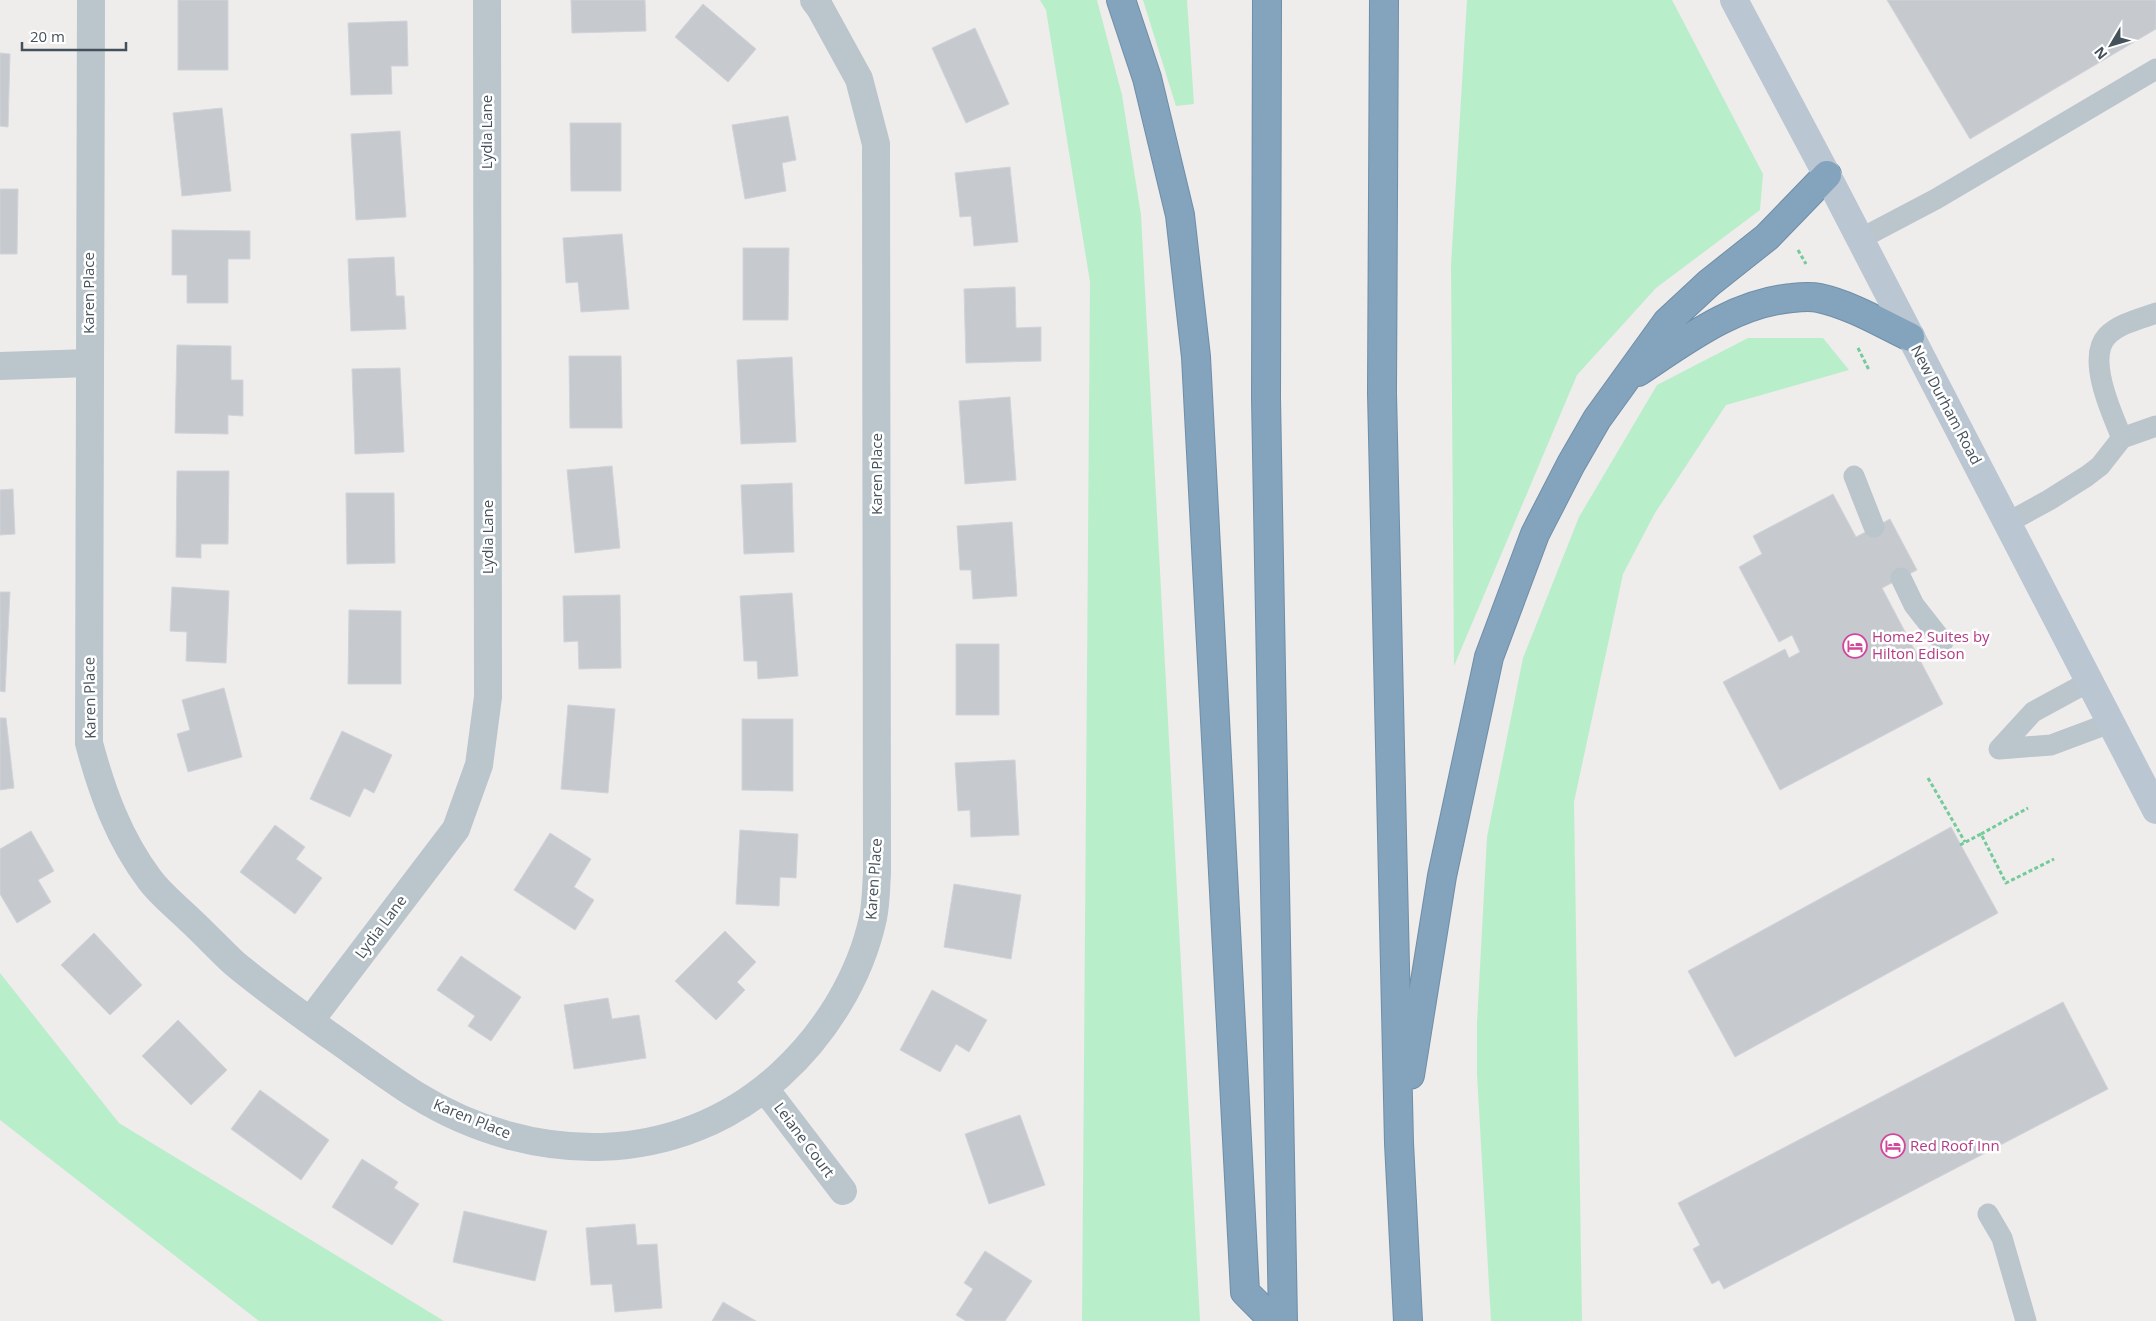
<svg xmlns="http://www.w3.org/2000/svg" width="2156" height="1321" font-family="'Open Sans',sans-serif">
<style>
.green{fill:#b9eeca}
.building{fill:#c6cacf;stroke:#d0d3d8}
.lines{fill:none;stroke-linecap:round;stroke-linejoin:round}
.motorway-casing{stroke:#6f8ea7;stroke-width:30}
.path{stroke:#72cb99;stroke-width:3;stroke-dasharray:4 2.5;stroke-linecap:butt}
.service{stroke:#bac5cc;stroke-width:21}
.minor{stroke:#bac5cc;stroke-width:28}
.secondary{stroke:#bac6d1;stroke-width:28}
.motorway{stroke:#84a3bc;stroke-width:28}
.labels{text-anchor:middle;stroke-width:5;stroke-linejoin:round;paint-order:stroke}
.street-label{font-size:15px;fill:#45515a;stroke:#fff}
.hotel-label{font-size:15px;fill:#b23c85;stroke:#fff;text-anchor:start}
</style>
<rect width="100%" height="100%" fill="#efecec"/>
<!-- green -->
<path class="green" d="M1040,0H1097L1122,95L1141,215L1200,1321H1082L1090,282L1046,10Z
M1143,0H1187L1194,104L1176,106Z
M1467,0H1672L1763,174L1760,210L1656,288L1577,375L1454,666L1451,265Z
M1748,338H1823L1849,370L1726,405L1655,513L1623,574L1574,802L1582,1321H1491L1477,1074V1023L1487,837L1523,658L1579,517L1657,385Z
M0,973L119,1123L444,1321H259L0,1120Z"/>
<!-- building -->
<path class="building" d="M178,0H228V70H178Z
M571,0H645L646,31L572,33Z
M1887,0H2156V29L1970,139Z
M703,4L756,49L728,82L675,37Z
M407,21L408,66H391L392,94L351,95L348,23Z
M975,28L1009,104L966,123L932,48Z
M0,53L10,54L8,127L0,126Z
M222,108L231,191L182,196L173,113Z
M788,116L796,160L782,163L786,191L745,199L732,125Z
M570,123H621V191H571Z
M400,131L406,217L356,220L351,134Z
M1010,167L1018,242L974,246L971,216L960,217L955,173Z
M0,189H18L17,254H0Z
M172,230L250,231V259H228V303H187V275H172Z
M622,234L629,309L581,312L578,282L566,283L563,238Z
M743,248H789L788,320H743Z
M394,257L396,296H404L406,329L351,331L348,259Z
M1015,287L1016,328L1041,327V361L966,363L964,289Z
M177,345L231,346V380H243V416L228,415V434L175,433Z
M569,356H621L622,428H570Z
M792,357L796,442L741,444L737,360Z
M400,368L404,452L355,454L352,369Z
M1010,397L1016,480L965,484L959,401Z
M612,466L620,548L575,553L567,470Z
M177,471H229L228,544H201V558L176,557Z
M792,483L794,552L744,554L741,485Z
M13,489L15,534L0,535V490Z
M346,493H394L395,563L347,564Z
M1833,494L1856,537L1890,519L1917,570L1882,588L1943,704L1780,790L1723,682L1785,649L1789,658L1800,652L1792,635L1779,642L1739,567L1762,554L1753,536Z
M1012,522L1017,596L973,599L971,570H960L957,526Z
M172,587L229,591L226,663L186,661L187,632L170,631Z
M0,592H10L5,692L0,691Z
M792,593L798,676L758,679L757,661H744L740,596Z
M620,595L621,668L579,669L578,641L564,642L563,596Z
M349,610L401,611V684H348Z
M956,644H999V715H956Z
M224,688L242,757L188,772L177,734L190,730L182,700Z
M568,705L615,709L608,793L561,789Z
M0,718H6L14,788L0,790Z
M742,719H793V791L742,790Z
M342,731L392,755L374,793L364,788L350,817L310,799Z
M1015,760L1019,835L971,837L970,810L958,811L955,763Z
M275,825L305,847L296,859L322,878L295,914L240,872Z
M1951,827L1998,913L1735,1057L1688,971Z
M740,830L798,834L796,878L780,877L779,906L736,904Z
M31,831L54,871L38,880L51,902L17,923L0,894V849Z
M550,833L591,859L574,887L594,900L575,930L514,890Z
M954,884L1021,895L1011,959L944,947Z
M725,931L756,962L737,982L745,990L716,1020L675,981Z
M94,933L142,985L110,1015L61,965Z
M461,956L521,997L491,1041L468,1026L475,1016L437,990Z
M932,990L987,1020L969,1052L956,1044L940,1072L900,1050Z
M608,998L612,1019L639,1015L646,1058L574,1069L564,1005Z
M2063,1002L2108,1089L1724,1289L1719,1280L1712,1284L1693,1249L1700,1245L1678,1203Z
M178,1020L227,1070L191,1105L142,1056Z
M260,1090L329,1140L301,1180L231,1129Z
M1020,1115L1045,1185L989,1204L965,1134Z
M362,1159L398,1182L394,1188L419,1204L392,1245L332,1207Z
M464,1211L547,1231L535,1281L453,1262Z
M635,1224L637,1245L657,1244L662,1308L615,1312L612,1284L591,1285L586,1228Z
M985,1251L1032,1281L1005,1321H966L956,1315L973,1289L964,1283Z
M723,1302L756,1321H712Z"/>
<g class="lines">
<!-- motorway casing -->
<g class="motorway-casing">
<path id="motorway" d="M1121,0L1147,78L1180,215L1196,357L1245,1292L1274,1321
M1267,0L1266,398L1283,1321
M1384,0L1382,393L1399,1143L1408,1321
M1638,372C1685,341 1734,303 1792,298C1801,297 1810,296 1819,298C1851,305 1881,323 1910,337
M1410,1075L1442,876L1489,657L1535,534L1571,464L1597,419L1667,322L1709,283L1767,237L1827,175"/>
</g>
<!-- path -->
<path class="path" d="M1798,250L1806,264
M1858,348L1869,370
M1928,778L1965,842
M1981,834L2028,808
M1960,845L1981,834L2006,883L2054,859"/>
<!-- service -->
<path class="service" d="M1860,239L1936,199L2156,69
M2122,438C2112,414 2086,358 2107,336C2120,323 2140,319 2156,313
M1854,476L1874,527
M2007,523L2049,500L2087,476L2100,466L2122,438L2156,426
M1901,578L1914,605L1943,642
M1999,749L2051,745L2110,723
M1999,749L2033,712L2090,681
M1988,1214L2002,1238L2026,1321"/>
<!-- minor -->
<path class="minor" d="M91,0L89,743C102,792 119,839 150,880C161,895 177,907 190,920C205,934 219,949 234,963C264,988 296,1011 328,1034C357,1054 386,1076 416,1095C531,1166 677,1169 780,1075C825,1034 860,978 873,918C876,904 876,888 877,873L876,144L859,79L820,8L814,0
M0,366L89,363
M310,1021L456,829L479,765L488,697L487,0
M765,1089L843,1191"/>
<!-- secondary -->
<path class="secondary" d="M1734,0L1827,175L2156,810"/>
<!-- motorway -->
<use href="#motorway" class="motorway"/>
</g>
<!-- icons -->
<defs>
<g id="hotel-ring" transform="scale(1.25)"><circle r="9.5" fill="#fff" stroke="#d1479c" stroke-width="1.5"/><path d="M-6-4.5h1.5V1H6V5H4.5V3h-9V5H-6ZM-4 0a1.8 1.8 0 1 1 3.6 0ZM.5 0V-2.5h3Q6-2.5 6 0Z" fill="#d1479c"/></g>
</defs>
<g fill-rule="evenodd">
<use href="#hotel-ring" x="1855" y="646"/>
<use href="#hotel-ring" x="1893" y="1146"/>
</g>
<g class="labels">
<!-- street labels -->
<g class="street-label">
<text transform="translate(487 132) rotate(-90)" y="5">Lydia Lane</text>
<text transform="translate(89 293) rotate(-90)" y="5">Karen Place</text>
<text transform="translate(1946 405) rotate(62)" y="5">New Durham Road</text>
<text transform="translate(877 474) rotate(-90)" y="5">Karen Place</text>
<text transform="translate(488 537) rotate(-90)" y="5">Lydia Lane</text>
<text transform="translate(90 698) rotate(-91)" y="5">Karen Place</text>
<text transform="translate(874 879) rotate(-86)" y="5">Karen Place</text>
<text transform="translate(381 927) rotate(-53)" y="5">Lydia Lane</text>
<text transform="translate(472 1119) rotate(22)" y="5">Karen Place</text>
<text transform="translate(804 1140) rotate(53)" y="5">Leiane Court</text>
</g>
<!-- hotel labels -->
<g class="hotel-label">
<text x="1872" y="642">Home2 Suites by<tspan x="1872" dy="17">Hilton Edison</tspan></text>
<text x="1910" y="1151">Red Roof Inn</text>
</g>
</g>
<!-- north arrow -->
<g transform="translate(2111 45) rotate(232)" stroke="#ffffff" stroke-width="4" paint-order="stroke">
<path d="M0-4L9 19L0 12L-9 19Z" fill="#45515a"/>
<text y="-8" font-size="14" font-weight="bold" text-anchor="middle" fill="#45515a">N</text>
</g>
<!-- scale -->
<path d="M22 42v8h104v-8" fill="none" stroke="#45515a" stroke-width="2.5"/>
<text x="30" y="42" font-size="15" fill="#45515a" stroke="#ffffff" stroke-width="4" paint-order="stroke">20 m</text>
</svg>
